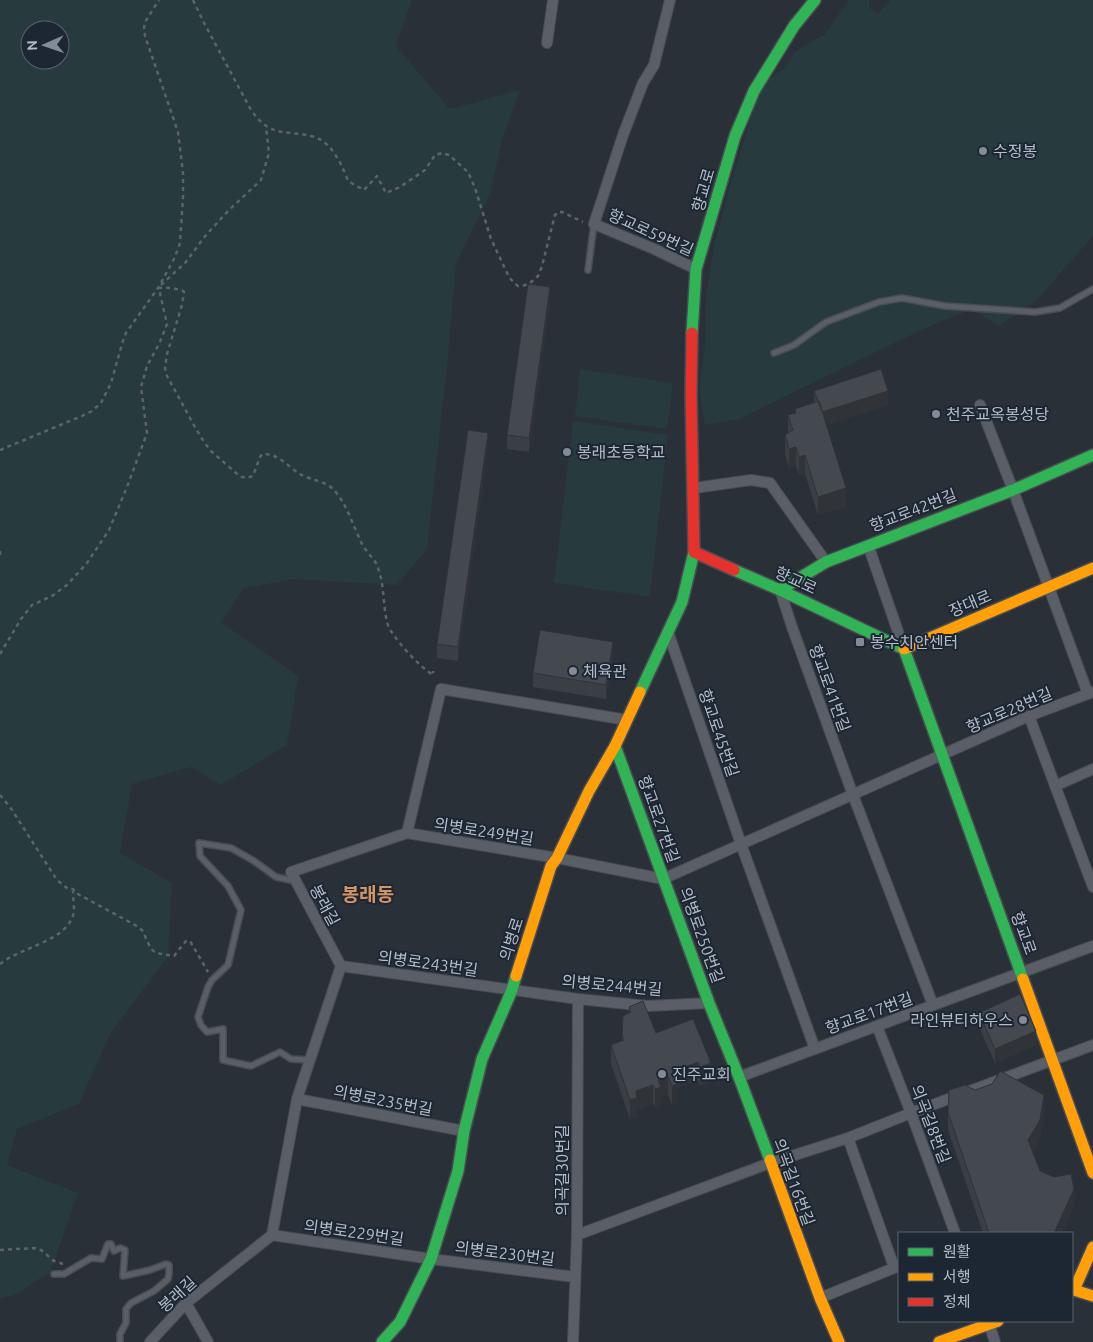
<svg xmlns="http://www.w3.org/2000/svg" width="1093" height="1342" font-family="Ubuntu,'Noto Sans KR',sans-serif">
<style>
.green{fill:#273a3e;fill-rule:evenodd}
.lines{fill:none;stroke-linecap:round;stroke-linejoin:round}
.lane-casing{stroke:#484c53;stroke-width:8}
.street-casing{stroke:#484c53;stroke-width:12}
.fast-casing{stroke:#484c53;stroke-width:14}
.slow-casing{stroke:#484c53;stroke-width:14}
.jam-casing{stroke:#484c53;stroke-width:14}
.path{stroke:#5d636a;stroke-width:2.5;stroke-dasharray:4 4;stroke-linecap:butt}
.lane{stroke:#5a5e66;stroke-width:5}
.street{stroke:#5a5e66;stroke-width:10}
.fast{stroke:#30b455;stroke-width:11}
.slow{stroke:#ff9f0a;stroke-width:11}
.jam{stroke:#e5322d;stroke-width:11}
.wall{fill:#3a3f45}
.shaded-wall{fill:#303338}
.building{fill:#444950;stroke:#303338}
.poi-dot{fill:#848b96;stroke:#1d2633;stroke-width:2}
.labels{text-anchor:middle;stroke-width:4;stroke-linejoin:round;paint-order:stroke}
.poi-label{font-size:16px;fill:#b4bcc9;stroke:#1d2633;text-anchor:start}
.street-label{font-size:16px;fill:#b4bcc9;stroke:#1d2633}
.quarter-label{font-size:19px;font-weight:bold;fill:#d59563;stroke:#1d2633}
</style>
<rect width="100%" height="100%" fill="#2a3038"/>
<!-- green -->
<path class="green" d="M0,0H412L396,46L450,109L520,90L502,139L490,193L456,264L447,366L427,549L397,585L292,579L243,589L221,622L298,676L287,745L221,785L191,767L132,784L120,853L172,883L168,957L110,1034L79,1104L17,1129L7,1165L78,1193L51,1271L15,1295L0,1299ZM30,30H60V60H30Z
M848,0H869V8L878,13L891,0H1093V236L1036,301L999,326L972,309L923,329L739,419L705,425L699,390L705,345L706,295L715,241L728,193L754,108L767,80L786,67L794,52L825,34L847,3Z
M580,369L673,383L667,429L575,416Z
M573,421L668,435L650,597L554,583Z"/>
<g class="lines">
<!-- lane casing -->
<g class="lane-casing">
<path id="lane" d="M588,270L594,224
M774,353L794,345L826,322L879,302L902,298L945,306L1035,312L1060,308L1093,289
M295,881L276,877L254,861L231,848L199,843L200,856L228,886L241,910L228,965L212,980L208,987L198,1017L201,1025L207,1032L223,1029V1060L251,1066L280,1052L291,1059L310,1060
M54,1274H64L91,1258L102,1259L108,1244H111L114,1251L120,1248L125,1250L123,1276L150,1270L166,1264L169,1265V1274L168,1279L154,1291L131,1303L126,1309V1323L120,1334V1342"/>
</g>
<!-- street casing -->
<g class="street-casing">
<path id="street" d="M670,0L654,65L643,83L623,135L594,224L654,249L696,269
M547,43L553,0
M980,405L1013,490L1088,694
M694,488L751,480L770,483L826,562
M868,545L904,649
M780,590L792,627L853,795L933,1005
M668,632L741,844L815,1049
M1029,716L1093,887
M1055,786L1093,769
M407,833L441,689L627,720
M341,966L578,999L648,1006L709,1003
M877,1026L911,1113L955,1233
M739,1077L1093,946
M297,1099L464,1131
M848,1138L894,1267
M272,1235L431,1259L575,1277
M577,1235L770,1163L848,1138L911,1113L1093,1045
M820,1298L899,1266
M186,1303L208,1342
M988,1321L995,1342
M150,1342L186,1303L272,1235L297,1099L341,966L291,872L407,833L557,858L663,879L1029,716L1093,692
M573,1342L577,1235L578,999"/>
</g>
<!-- fast casing -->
<g class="fast-casing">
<path id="fast" d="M692,333L696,269L735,136L754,91L794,26L815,0
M734,570L780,590L904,649L1023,979
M780,590L826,562L1013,490L1093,455
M640,692L682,602L694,552
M615,746L709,1003L739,1077L770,1160
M382,1342L400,1322L431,1259L458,1171L464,1131L482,1059L512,990L516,976"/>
</g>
<!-- slow casing -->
<g class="slow-casing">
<path id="slow" d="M904,649L1093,568
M516,976L551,866L557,858L589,791L615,746L640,692
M1023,979L1093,1173
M770,1160L820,1298L839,1342
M1093,1247L1074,1290L1093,1296
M939,1342L998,1321"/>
</g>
<!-- jam casing -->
<g class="jam-casing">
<path id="jam" d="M692,333L691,394L694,552L734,570"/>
</g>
<!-- path -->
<path class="path" d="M193,0L203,21L251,110C266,131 276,132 301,134C307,135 314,136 319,139C330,144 338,158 343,169C345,172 346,177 348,180C351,184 359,187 364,190L377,176L386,193L400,187L425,170L435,155L442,153L449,155L468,172L475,188L491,239L509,277L514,283L518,286H522L528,284L534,280L538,276L542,266L555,215L558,212H562L583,222
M161,285L185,263L206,235L228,211L261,180L269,153L266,127
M158,288C167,287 175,288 183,291L184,292L182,305L167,354L165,368L167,376L196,429L204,442L211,451L236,473L242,477L247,478L253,476L260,457L262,454C277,453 287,465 298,473C309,480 324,480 333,489C347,503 354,529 363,546C368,554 376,560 378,568C384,584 383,601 386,617C387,622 388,627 391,631C399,644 420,667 433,675V671
M0,450L82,416L92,411L101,403L111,383L122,344L126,333L158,288L175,257L180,243L183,197V173L178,132L145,36L144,28L145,22L159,0
M0,551V556
M0,654L21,619L32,605L52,596L67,585L87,563L109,530L127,487L147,433L141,387L147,366L160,342L167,324L159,289
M0,795L10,807L57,880L68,889H73L76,893L135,925L142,930L151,949L156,953L174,956L186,941H190L208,972
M0,964C20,947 70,941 74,911C74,904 73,897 73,891
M0,1250L35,1248L41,1250L54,1261L63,1264"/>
<!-- lane -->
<use href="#lane" class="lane"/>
<!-- street -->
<use href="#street" class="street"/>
<!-- fast -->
<use href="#fast" class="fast"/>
<!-- slow -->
<use href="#slow" class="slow"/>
<!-- jam -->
<use href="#jam" class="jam"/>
</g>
<!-- wall -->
<path class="wall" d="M550,301L529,452L507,449V435Z
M814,391L888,405L826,425L846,507L818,515L805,474L799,475L796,466L789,468L785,454V435L788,433V415L795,413V409L814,403Z
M488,447L458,661L437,658V644Z
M613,656L606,699L533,687V673Z
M629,1007L656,1033L693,1019L711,1082L700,1086L698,1080L677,1088V1103L672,1105L668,1095L661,1097V1106L655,1108L653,1103L637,1110V1117L630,1119L611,1064V1045L622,1041L623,1016L629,1013Z
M979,1013L1036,1045L995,1063L979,1027Z
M948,1112L1044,1114L1040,1139L1033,1152L1040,1171L1074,1207L1062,1233H983L948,1130Z"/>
<!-- shaded-wall -->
<path class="shaded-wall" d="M550,287V301L529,452V438Z
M888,391V405L821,427V413Z
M488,433V447L458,661V647Z
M796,447V466L789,468V449Z
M805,455V474L799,475V457Z
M846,488V507L818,515V497Z
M613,642V656L606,699V685Z
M1036,1031V1045L995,1063V1049Z
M698,1062V1080L677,1088V1103L672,1105V1072Z
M711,1063V1082L700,1086V1067Z
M668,1076V1095L661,1097V1106L655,1108V1089L658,1080Z
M653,1085V1103L637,1110V1117L630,1119V1100L636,1091Z
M1044,1095V1114L1040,1139L1028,1159V1140Z
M1074,1189V1207L1062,1233H1054Z"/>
<!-- building -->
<path class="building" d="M528,284L550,287L529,438L507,435Z
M881,369L888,391L822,412L814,391Z
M819,401L846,488L818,497L805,455L799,457L796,447L789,449L785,435L793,430L788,415L796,413L795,409Z
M468,430L488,433L458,647L437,644Z
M540,630L613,642L606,685L533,673Z
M1020,994L1036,1031L995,1049L979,1013Z
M643,1001L656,1033L693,1019L711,1063L700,1067L698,1062L672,1072L677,1084L672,1086L668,1076L658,1080L661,1087L655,1089L653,1085L636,1091L637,1098L630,1100L611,1045L624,1040L622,1035L623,1016L631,1012L629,1007Z
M1000,1071L1044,1095L1040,1120L1028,1140L1040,1171L1054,1177L1071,1174L1074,1189L1054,1233H989L948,1112L949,1090L965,1085L975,1090L992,1084Z"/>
<!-- markers -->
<g class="poi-dot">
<circle cx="983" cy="151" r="5"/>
<circle cx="936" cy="414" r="5"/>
<circle cx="567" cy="452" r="5"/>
<rect x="855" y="637" width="10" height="10" rx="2.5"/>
<circle cx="573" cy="671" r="5"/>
<circle cx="1023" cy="1020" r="5"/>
<circle cx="662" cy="1074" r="5"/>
</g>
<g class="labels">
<!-- poi labels -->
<g class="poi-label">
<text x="993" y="157">수정봉</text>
<text x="946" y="420">천주교옥봉성당</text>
<text x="577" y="458">봉래초등학교</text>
<text x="870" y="648">봉수치안센터</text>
<text x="583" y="677">체육관</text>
<text x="1013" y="1026" text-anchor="end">라인뷰티하우스</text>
<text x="672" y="1080">진주교회</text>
</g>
<!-- street labels -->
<g class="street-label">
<text transform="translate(703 190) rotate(-74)" y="6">향교로</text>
<text transform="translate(651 232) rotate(24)" y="6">향교로59번길</text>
<text transform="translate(913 510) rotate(-21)" y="6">향교로42번길</text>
<text transform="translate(796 580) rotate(24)" y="6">향교로</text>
<text transform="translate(970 603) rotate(-23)" y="6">장대로</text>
<text transform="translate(830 688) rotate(70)" y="6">향교로41번길</text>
<text transform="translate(1009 710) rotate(-23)" y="6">향교로28번길</text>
<text transform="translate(719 733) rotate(71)" y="6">향교로45번길</text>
<text transform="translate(659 819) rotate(70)" y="6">향교로27번길</text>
<text transform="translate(484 831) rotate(9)" y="6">의병로249번길</text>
<text transform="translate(325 905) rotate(62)" y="6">봉래길</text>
<text transform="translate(1024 933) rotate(70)" y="6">향교로</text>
<text transform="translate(702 935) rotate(70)" y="6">의병로250번길</text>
<text transform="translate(511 939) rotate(-72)" y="6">의병로</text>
<text transform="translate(428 963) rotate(8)" y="6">의병로243번길</text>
<text transform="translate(612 985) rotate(5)" y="6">의병로244번길</text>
<text transform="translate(869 1013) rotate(-20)" y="6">향교로17번길</text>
<text transform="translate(383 1100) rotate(11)" y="6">의병로235번길</text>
<text transform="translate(931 1124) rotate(69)" y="6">의곡길8번길</text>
<text transform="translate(562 1170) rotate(-90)" y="6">의곡길30번길</text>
<text transform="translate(794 1182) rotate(70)" y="6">의곡길16번길</text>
<text transform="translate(354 1232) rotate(8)" y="6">의병로229번길</text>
<text transform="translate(505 1253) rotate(7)" y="6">의병로230번길</text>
<text transform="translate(177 1294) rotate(-42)" y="6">봉래길</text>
</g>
<!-- quarter labels -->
<g class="quarter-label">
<text x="368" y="901">봉래동</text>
</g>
</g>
<!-- legend -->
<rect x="898" y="1232" width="175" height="90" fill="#1d2633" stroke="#59626f"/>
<rect x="908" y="1248" width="25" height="8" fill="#30b455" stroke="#59626f"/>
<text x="943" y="1257" font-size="15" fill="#b4bcc9">원활</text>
<rect x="908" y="1273" width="25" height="8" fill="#ff9f0a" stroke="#59626f"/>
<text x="943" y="1282" font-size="15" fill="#b4bcc9">서행</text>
<rect x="908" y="1298" width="25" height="8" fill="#e5322d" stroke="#59626f"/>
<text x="943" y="1307" font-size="15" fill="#b4bcc9">정체</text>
<!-- north arrow -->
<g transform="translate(45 45) rotate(268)"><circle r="24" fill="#1d2633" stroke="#59626f"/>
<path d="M0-4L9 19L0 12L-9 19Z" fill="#848b96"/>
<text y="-8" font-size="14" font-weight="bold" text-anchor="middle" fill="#b4bcc9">N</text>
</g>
</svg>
